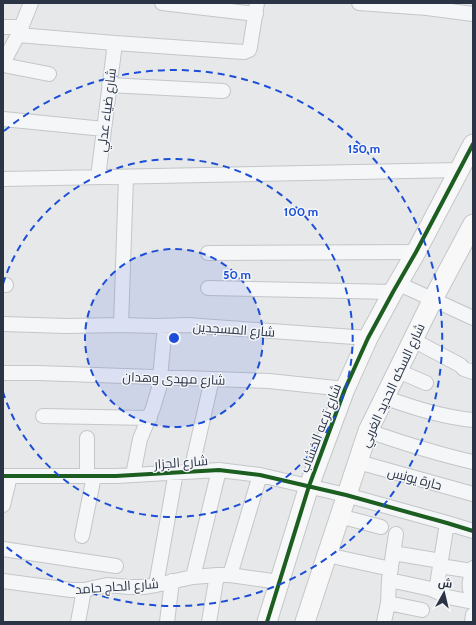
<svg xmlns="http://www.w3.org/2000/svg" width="476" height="625" font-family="Cabin,Cairo,sans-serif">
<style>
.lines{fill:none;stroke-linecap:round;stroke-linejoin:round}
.street-casing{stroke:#c4c6c8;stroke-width:16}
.secondary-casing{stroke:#c4c6c8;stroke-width:21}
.street{stroke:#f5f6f7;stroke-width:14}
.secondary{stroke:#f8f8f8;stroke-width:19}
.cycleway-casing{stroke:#f4f6f9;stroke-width:6}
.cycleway{stroke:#1b5e20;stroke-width:4}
.ring{fill:none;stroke:#1d4ed8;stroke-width:2;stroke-dasharray:7 5}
.labels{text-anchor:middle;stroke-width:3;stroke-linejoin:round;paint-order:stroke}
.street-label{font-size:13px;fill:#2b3445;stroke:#f4f6f9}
.centre{fill:#1d4ed8;stroke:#f4f6f9;stroke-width:2}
.ring-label{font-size:12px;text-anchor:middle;font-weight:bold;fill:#1d4ed8;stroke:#f4f6f9;stroke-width:3;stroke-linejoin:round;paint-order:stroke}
</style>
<rect width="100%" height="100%" fill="#e6e8ea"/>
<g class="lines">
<!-- street casing -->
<g class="street-casing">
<path id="street" d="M162,3L256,14
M359,3L427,8L473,14
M3,27H22
M18,35L115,43L244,52L249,50L250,47L257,3
M3,63L18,35L31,3
M3,65L49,74
M109,85L223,91
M3,119L104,129
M98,177L115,43
M3,179L459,170
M208,253L416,252
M397,283L473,318
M3,285H6
M208,288L393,292
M3,324L66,326L121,325L158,326L187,325L368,338
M121,325L126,177
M413,340L460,365L464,369L473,372
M398,371L426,383
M3,373H38L269,381L345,389
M384,397C413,408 442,417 473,420
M43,416L150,418
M368,431C403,443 437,454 473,462
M87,438V476
M358,462L473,494
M191,471L212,379
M133,475L140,439L153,408L159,388L165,326
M3,476H116L219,470L260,475L346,495L447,523L473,531
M3,505L10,476
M339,516L381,527
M82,536L94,476
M3,549L116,566
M393,553L441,561
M327,555L391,569
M440,566L472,571
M473,568C470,581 467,585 473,598
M230,575L260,475
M193,577L219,470
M389,580L408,584L431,589L448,597L473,602
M3,581L71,590H84L107,585L129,587H143L156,585L193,577L217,575H230L279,582
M156,585L176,472
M436,591L447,523
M388,603L422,610
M78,622L84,590
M167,622L172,581
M209,622L217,575
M384,622L388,603L389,580L396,534
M472,622L473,615"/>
</g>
<!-- secondary casing -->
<g class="secondary-casing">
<path id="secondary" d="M267,622L309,486L345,389L368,338L393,292L416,252L473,144
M305,622L322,570L368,431L433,299L473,224"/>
</g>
<!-- street -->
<use href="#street" class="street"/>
<!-- secondary -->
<use href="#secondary" class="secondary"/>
<!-- cycleway casing -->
<g class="cycleway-casing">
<path id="cycleway" d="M3,476H116L219,470L260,475L346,495L447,523L473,531
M267,622L309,486L345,389L368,338L393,292L416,252L473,144"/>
</g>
<!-- cycleway -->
<use href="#cycleway" class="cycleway"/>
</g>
<!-- distance rings -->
<circle cx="174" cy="338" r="89" fill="#1d4ed8" fill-opacity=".12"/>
<g class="ring">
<circle cx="174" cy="338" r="89"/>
<path d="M3 284A179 179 0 1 1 3 392"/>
<path d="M4 131A268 268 0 1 1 4 545"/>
</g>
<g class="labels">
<!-- street labels -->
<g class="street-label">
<text transform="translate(106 110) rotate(-83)" y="5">شارع ضياء عدلي</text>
<text transform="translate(234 329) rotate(4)" y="5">شارع المسجدين</text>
<text transform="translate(174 378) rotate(2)" y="5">شارع مهدى وهدان</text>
<text transform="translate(392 385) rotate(-65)" y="5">شارع السكه الحديد الغربي</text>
<text transform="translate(320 428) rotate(-69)" y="5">شارع ترعه الخشاب</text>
<text transform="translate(181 462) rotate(-4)" y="5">شارع الجزار</text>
<text transform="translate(415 478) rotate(15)" y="5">حارة يونس</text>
<text transform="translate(117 586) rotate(-4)" y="5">شارع الحاج حامد</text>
</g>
</g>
<circle cx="174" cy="338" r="6" class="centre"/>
<g class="ring-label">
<text x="364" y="153">150 m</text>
<text x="301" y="216">100 m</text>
<text x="237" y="279">50 m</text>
</g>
<!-- border -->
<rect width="476" height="625" fill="none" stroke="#2b3445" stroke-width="8"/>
<!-- north arrow -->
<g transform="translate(444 593) rotate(8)" stroke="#f4f6f9" stroke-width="3" paint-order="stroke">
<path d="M0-3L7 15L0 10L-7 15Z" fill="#2b3445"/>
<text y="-6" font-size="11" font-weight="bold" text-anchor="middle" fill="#2b3445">ش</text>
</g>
</svg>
